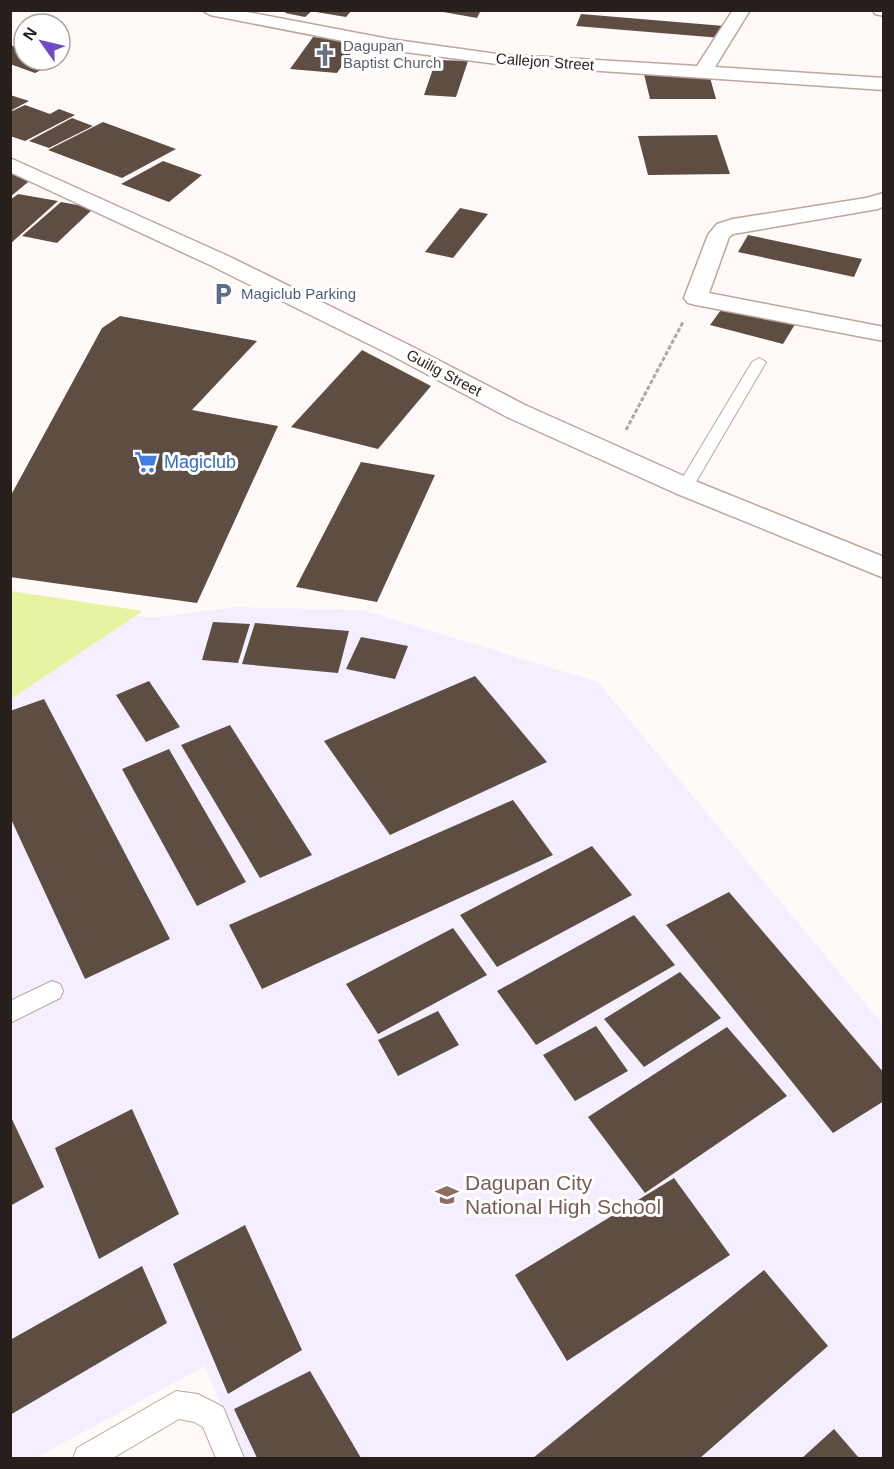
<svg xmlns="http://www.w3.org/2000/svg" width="894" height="1469" font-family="Helvetica,sans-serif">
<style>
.education{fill:#f4eeff}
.green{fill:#e6f4a1}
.building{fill:#5e4d42}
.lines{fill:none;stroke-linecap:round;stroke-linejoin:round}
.service-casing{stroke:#bda69d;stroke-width:2}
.minor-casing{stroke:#bda69d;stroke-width:3}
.tertiary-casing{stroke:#bda69d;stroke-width:3}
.path{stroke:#b1aba8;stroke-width:3;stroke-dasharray:4.5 2;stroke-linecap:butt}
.service{fill:#fff;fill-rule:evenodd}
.minor{fill:#fff;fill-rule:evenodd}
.tertiary{fill:#fff;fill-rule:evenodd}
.labels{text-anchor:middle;stroke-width:6;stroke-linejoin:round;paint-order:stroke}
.far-worship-label{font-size:15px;fill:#5b616d;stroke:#fff;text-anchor:start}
.far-street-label{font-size:15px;fill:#271f1b;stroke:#fff}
.far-service-label{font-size:15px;fill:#4e5e75;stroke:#fff;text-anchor:start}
.shop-label{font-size:18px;fill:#366cbe;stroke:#fff;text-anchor:start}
.near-education-label{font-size:21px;fill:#785e54;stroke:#fff;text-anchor:start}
</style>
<rect width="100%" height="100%" fill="#fffaf8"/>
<!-- education -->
<path class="education" d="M10,594L152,618L235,607L363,610L598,682L883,1025V1458H241L205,1366L36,1458H11Z"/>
<!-- green -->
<path class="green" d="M10,591H11L143,611L11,699Z"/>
<!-- building -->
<path class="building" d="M288,10H313L305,17L285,13Z
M318,10H352L346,17L316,12Z
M432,10H481L477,18Z
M581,14L724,26L721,38L576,26Z
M313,37L359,42L337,73L290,69Z
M10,45L24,50V60L59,62L35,73L10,64Z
M436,60L468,61L456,97L424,95Z
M644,74H709L716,99H650Z
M10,95L29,101L10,111Z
M25,105L50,114L59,109L75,115L25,141L10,136L12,133L10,132V112Z
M72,118L93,126L49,148L29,141Z
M103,122L176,149L122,178L48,150Z
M717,135L730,174L648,175L638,136Z
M163,161L202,175L169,202L121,184Z
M10,174L33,178L10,197Z
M18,194L58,201L10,244V200Z
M61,202L94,208L57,243L22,236Z
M460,208L488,214L453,258L425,252Z
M748,235L862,259L854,277L738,252Z
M723,307L797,321L783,344L710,325Z
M120,316L257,341L192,410L278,426L197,603L10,577V497L102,328Z
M362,350L431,386L378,449L291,427Z
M361,462L435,475L377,602L296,587Z
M213,622L250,624L238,663L202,660Z
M255,623L349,631L338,673L242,664Z
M361,637L408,646L395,679L346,669Z
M475,676L547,762L390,835L324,741Z
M149,681L180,727L146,742L116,695Z
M44,699L170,939L85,979L10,817V711Z
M230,725L312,855L260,878L181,745Z
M169,749L246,882L197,906L122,769Z
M513,800L553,855L262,989L229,925Z
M592,846L632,895L497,967L460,915Z
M729,892L884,1073V1101L833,1133L666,925Z
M634,915L675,965L536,1045L497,991Z
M453,928L487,975L378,1034L346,984Z
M680,972L721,1018L644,1067L604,1019Z
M438,1011L459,1045L398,1076L378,1040Z
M596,1026L628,1071L575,1101L543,1055Z
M727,1027L787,1096L645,1193L588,1117Z
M132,1109L179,1214L99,1259L55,1148Z
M10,1115L44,1187L10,1206Z
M674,1178L730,1255L567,1361L515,1275Z
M245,1225L302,1350L228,1394L173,1264Z
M142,1266L167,1323L10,1415V1340Z
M764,1270L828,1346L700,1458H533Z
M310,1371L361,1458H257L234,1409Z
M834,1429L859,1458H802Z"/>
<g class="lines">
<!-- service casing -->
<g class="service-casing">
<path id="service" d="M759,358L766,362L693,487L691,491H679L677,487L752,362Z
M52,981L60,984L63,991L60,998L10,1023V1001Z
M176,1391L198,1394L223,1407L244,1458H216L203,1427L194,1422L179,1419L113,1458H73L77,1448Z"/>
</g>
<!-- minor casing -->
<g class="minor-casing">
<path id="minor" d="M202,10H237L389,39L497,54L697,66L733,10H750L715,67L884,78V90L497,64L389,50L210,15Z
M873,10H884V16L875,14Z
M884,193V206L878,209L733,234L729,237L709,293L884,327V341L696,305L688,303L684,298L708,235L717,224L733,219L866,198Z"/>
</g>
<!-- tertiary casing -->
<g class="tertiary-casing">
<path id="tertiary" d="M10,158L228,256L411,346L525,405L695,481L884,557V578L675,493L507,417L393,356L212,266L10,172Z"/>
</g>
<!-- path -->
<path class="path" d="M626,430L683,322"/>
<!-- service -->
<use href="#service" class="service"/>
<!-- minor -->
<use href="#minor" class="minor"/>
<!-- tertiary -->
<use href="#tertiary" class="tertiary"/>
</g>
<!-- icons -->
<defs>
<g id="church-bare" transform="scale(1.8)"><path d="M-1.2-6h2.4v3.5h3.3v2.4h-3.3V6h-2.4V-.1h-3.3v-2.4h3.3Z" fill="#6b7280" stroke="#fff" stroke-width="2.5" paint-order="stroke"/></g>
<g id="parking-bare" transform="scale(1.8)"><path d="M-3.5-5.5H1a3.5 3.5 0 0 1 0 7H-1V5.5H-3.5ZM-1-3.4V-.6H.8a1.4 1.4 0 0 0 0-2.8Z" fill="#5c6f8a" stroke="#fff" stroke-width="2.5" paint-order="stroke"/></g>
<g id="supermarket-bare" transform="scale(1.8)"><path d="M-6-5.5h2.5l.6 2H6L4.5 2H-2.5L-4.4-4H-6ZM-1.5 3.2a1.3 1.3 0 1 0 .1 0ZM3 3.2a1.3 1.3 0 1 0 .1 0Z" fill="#3f7fe0" stroke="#fff" stroke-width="2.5" paint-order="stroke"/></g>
<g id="school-bare" transform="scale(1.8)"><path d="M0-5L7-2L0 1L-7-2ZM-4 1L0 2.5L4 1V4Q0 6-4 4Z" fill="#8d6e63" stroke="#fff" stroke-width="2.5" paint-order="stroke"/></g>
</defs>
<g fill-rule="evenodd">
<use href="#church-bare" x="325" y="55"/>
<use href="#parking-bare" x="223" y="294"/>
<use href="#supermarket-bare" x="146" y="462"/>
<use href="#school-bare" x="447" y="1195"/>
</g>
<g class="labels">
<!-- far-worship labels -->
<g class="far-worship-label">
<text x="343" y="51">Dagupan<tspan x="343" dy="17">Baptist Church</tspan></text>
</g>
<!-- far-street labels -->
<g class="far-street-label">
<text transform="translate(545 62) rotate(4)" y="5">Callejon Street</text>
<text transform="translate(444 373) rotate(28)" y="5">Guilig Street</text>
</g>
<!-- far-service labels -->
<g class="far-service-label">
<text x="241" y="299">Magiclub Parking</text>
</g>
<!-- shop labels -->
<g class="shop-label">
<text x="164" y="468">Magiclub</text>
</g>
<!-- near-education labels -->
<g class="near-education-label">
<text x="465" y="1190">Dagupan City<tspan x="465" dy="24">National High School</tspan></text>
</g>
</g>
<!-- border -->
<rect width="894" height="1469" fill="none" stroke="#271f1b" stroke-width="24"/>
<!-- north arrow -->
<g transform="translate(42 42) rotate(304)"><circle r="28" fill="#ffffff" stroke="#a9a5a4" stroke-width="1.5"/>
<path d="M0-4.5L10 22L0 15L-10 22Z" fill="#714bc4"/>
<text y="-9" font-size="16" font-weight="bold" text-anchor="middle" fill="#271f1b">N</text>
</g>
</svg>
